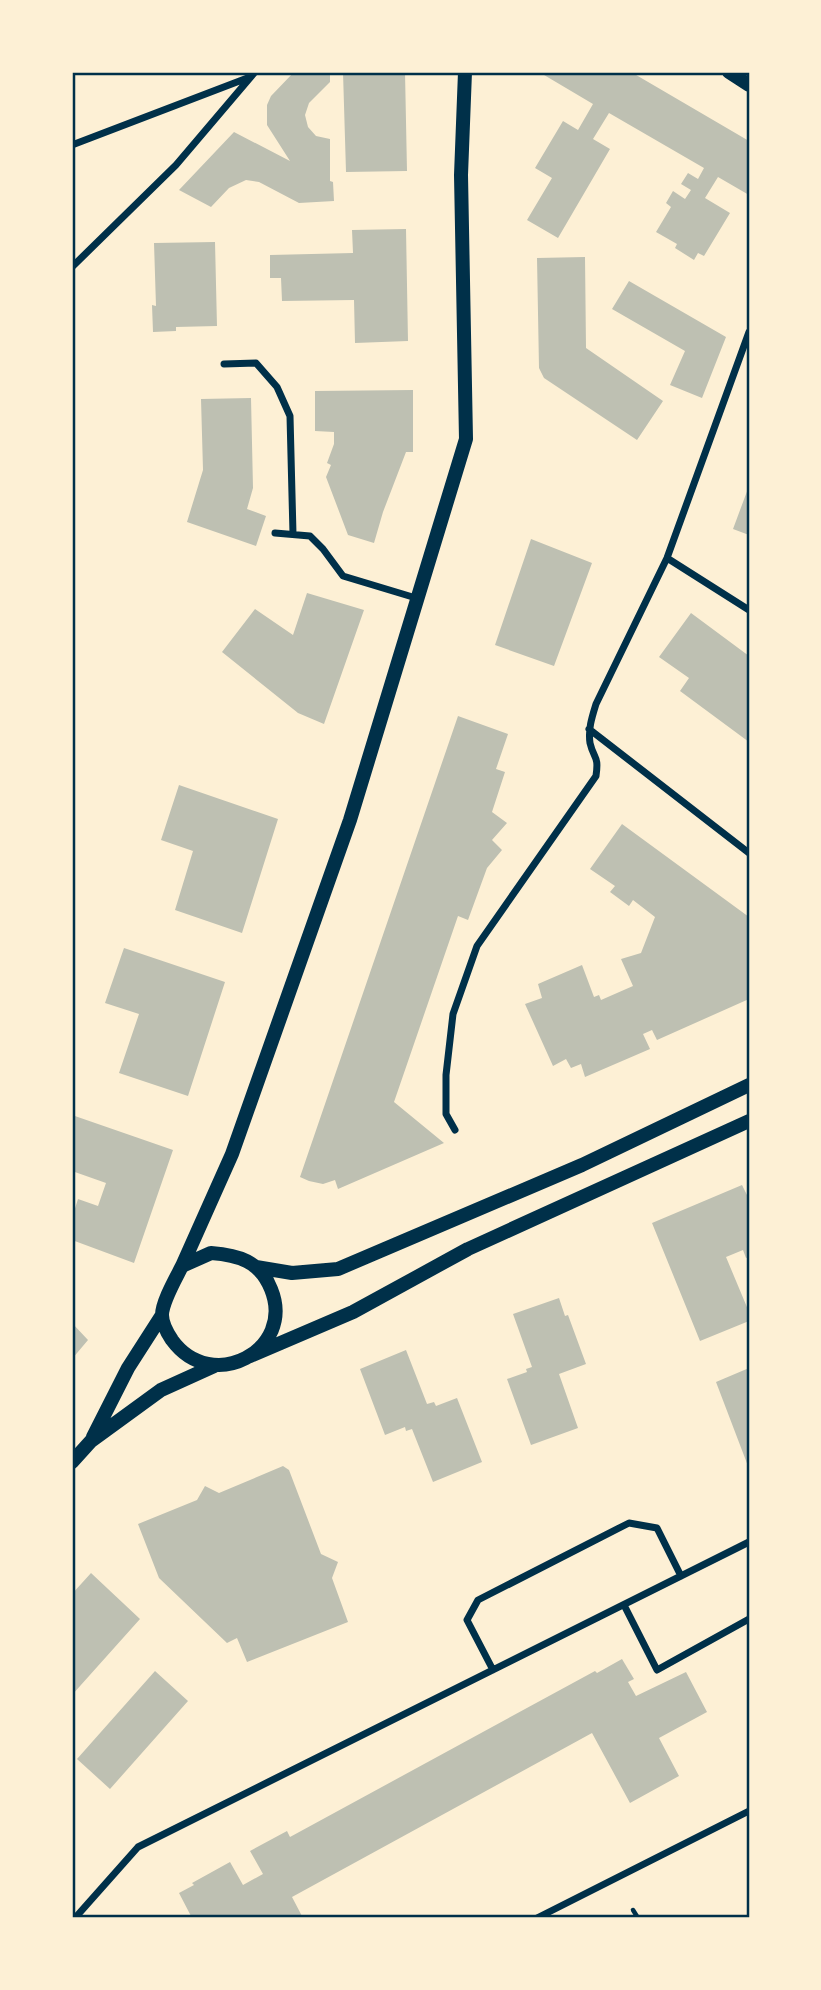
<svg xmlns="http://www.w3.org/2000/svg" width="821" height="1990" font-family="'Noto Sans',sans-serif">
  <rect width="100%" height="100%" fill="#fdf0d5"/>
  <!-- building -->
  <path fill="#bec0b2" d="M294 72H330V82L309 103 305 115 308 127 316 136 330 139V181L333 182 334 201 299 203 259 182 246 180 229 188 211 207 179 190 234 132 290 161 267 125V105L271 96Z
    M343 72H405L407 171 346 172Z
    M539 72H631L749 141V195L718 177 705 198 730 213 704 256 698 253 694 260 675 248 677 244 656 232 671 207 666 203 673 191 685 199 691 190 681 184 688 173 698 179 704 168 609 113 593 139 610 149 558 238 527 220 552 178 535 168 563 121 578 130 593 104Z
    M406 229 408 341 355 343 354 300 282 301 281 278H270V255L353 253 352 230Z
    M215 242 217 326 176 327V331L153 332 152 305 156 306 154 243Z
    M585 257 586 348 663 401 637 440 544 378 539 368 537 258Z
    M629 281 726 337 702 398 670 385 685 351 612 309Z
    M413 390V452H406L383 512 374 543 348 535 326 477 331 465 327 463 334 444V432L315 431V391Z
    M251 398 253 488 247 509 266 516 256 546 187 522 203 470 201 399Z
    M749 486V535L733 529Z
    M531 539 592 563 554 666 495 645Z
    M307 593 364 610 324 724 298 713 222 652 255 609 293 635Z
    M691 613 749 656V742L680 691 689 678 659 657Z
    M458 716 508 734 496 769 505 772 492 812 507 823 492 840 502 850 487 868 468 920 458 916 394 1102 444 1143 338 1189 335 1180 323 1184 309 1181 300 1177Z
    M179 785 278 819 242 933 175 910 193 851 161 840Z
    M622 824 749 917V999L657 1040 652 1030 643 1034 650 1049 585 1077 581 1064 571 1068 566 1059 553 1066 525 1004 542 998 538 984 582 965 594 997 599 995 601 1000 633 986 621 959 641 953 655 917 633 900 629 906 610 892 615 886 590 869Z
    M124 948 225 982 188 1096 119 1073 139 1014 105 1003Z
    M72 1115 173 1150 134 1263 72 1240V1218L78 1199 98 1206 106 1183 72 1171Z
    M742 1185 747 1195 749 1194V1257L746 1258 743 1250 726 1257 749 1312V1321L700 1341 652 1223Z
    M559 1298 565 1316 568 1315 586 1364 559 1374 578 1428 531 1445 507 1379 527 1372 526 1369 532 1367 513 1314Z
    M72 1323 88 1340 72 1359Z
    M406 1350 427 1404 434 1402 436 1406 457 1398 482 1462 433 1482 412 1429 406 1431 405 1427 385 1435 360 1369Z
    M749 1368V1466H748L716 1382Z
    M283 1466 289 1470 321 1554 338 1562 332 1578 348 1622 247 1662 237 1638 227 1643 159 1578 138 1524 197 1500 205 1486 219 1493Z
    M91 1573 140 1619 72 1695V1594Z
    M622 1659 634 1679 628 1682 636 1696 686 1672 707 1712 659 1738 679 1776 630 1803 592 1733 292 1897 303 1918H192L179 1893 194 1885 192 1883 230 1862 243 1885 263 1874 250 1851 287 1831 290 1837 595 1671 597 1673Z
    M155 1671 188 1701 110 1789 77 1759Z"/>
  <g fill="none" stroke-linecap="round" stroke-linejoin="round">
    <!-- path -->
    <path stroke="#003049" stroke-width="4.5" d="M633 1910 638 1918"/>
    <!-- minor -->
    <path stroke="#003049" stroke-width="7" d="M72 145 250 77
      M72 267 176 165 255 72
      M224 364 256 363 277 387 290 416 293 534
      M275 533 310 536 323 549 343 576 416 598
      M667 558 749 610
      M589 729 749 853
      M455 1130 446 1114V1075L453 1014 477 946 596 776C599 755 594 760 590 743 588 729 592 717 596 704L667 558 749 332
      M624 1605 657 1670 749 1619
      M493 1670 467 1620 478 1600 629 1523 657 1528 681 1576
      M75 1918 138 1847 749 1542
      M537 1918 749 1811"/>
    <!-- secondary -->
    <path stroke="#003049" stroke-width="14" d="M729 72 749 85
      M211 1253C238 1255 260 1261 271 1289 296 1350 212 1395 172 1340 168 1334 162 1323 162 1315 162 1302 176 1278 182 1266Z
      M182 1266 232 1154 350 820 466 439 461 175 465 72
      M256 1267 292 1273 338 1269 582 1165 749 1085
      M250 1356 353 1312 468 1249 749 1121
      M93 1437 128 1368 162 1315
      M72 1462 91 1441 161 1390 214 1366"/>
  </g>
  <!-- border -->
  <rect width="821" height="1990" fill="none" stroke="#fdf0d5" stroke-width="147"/>
  <rect x="74" y="74" width="674" height="1842" fill="none" stroke="#003049" stroke-width="2.5"/>
</svg>
